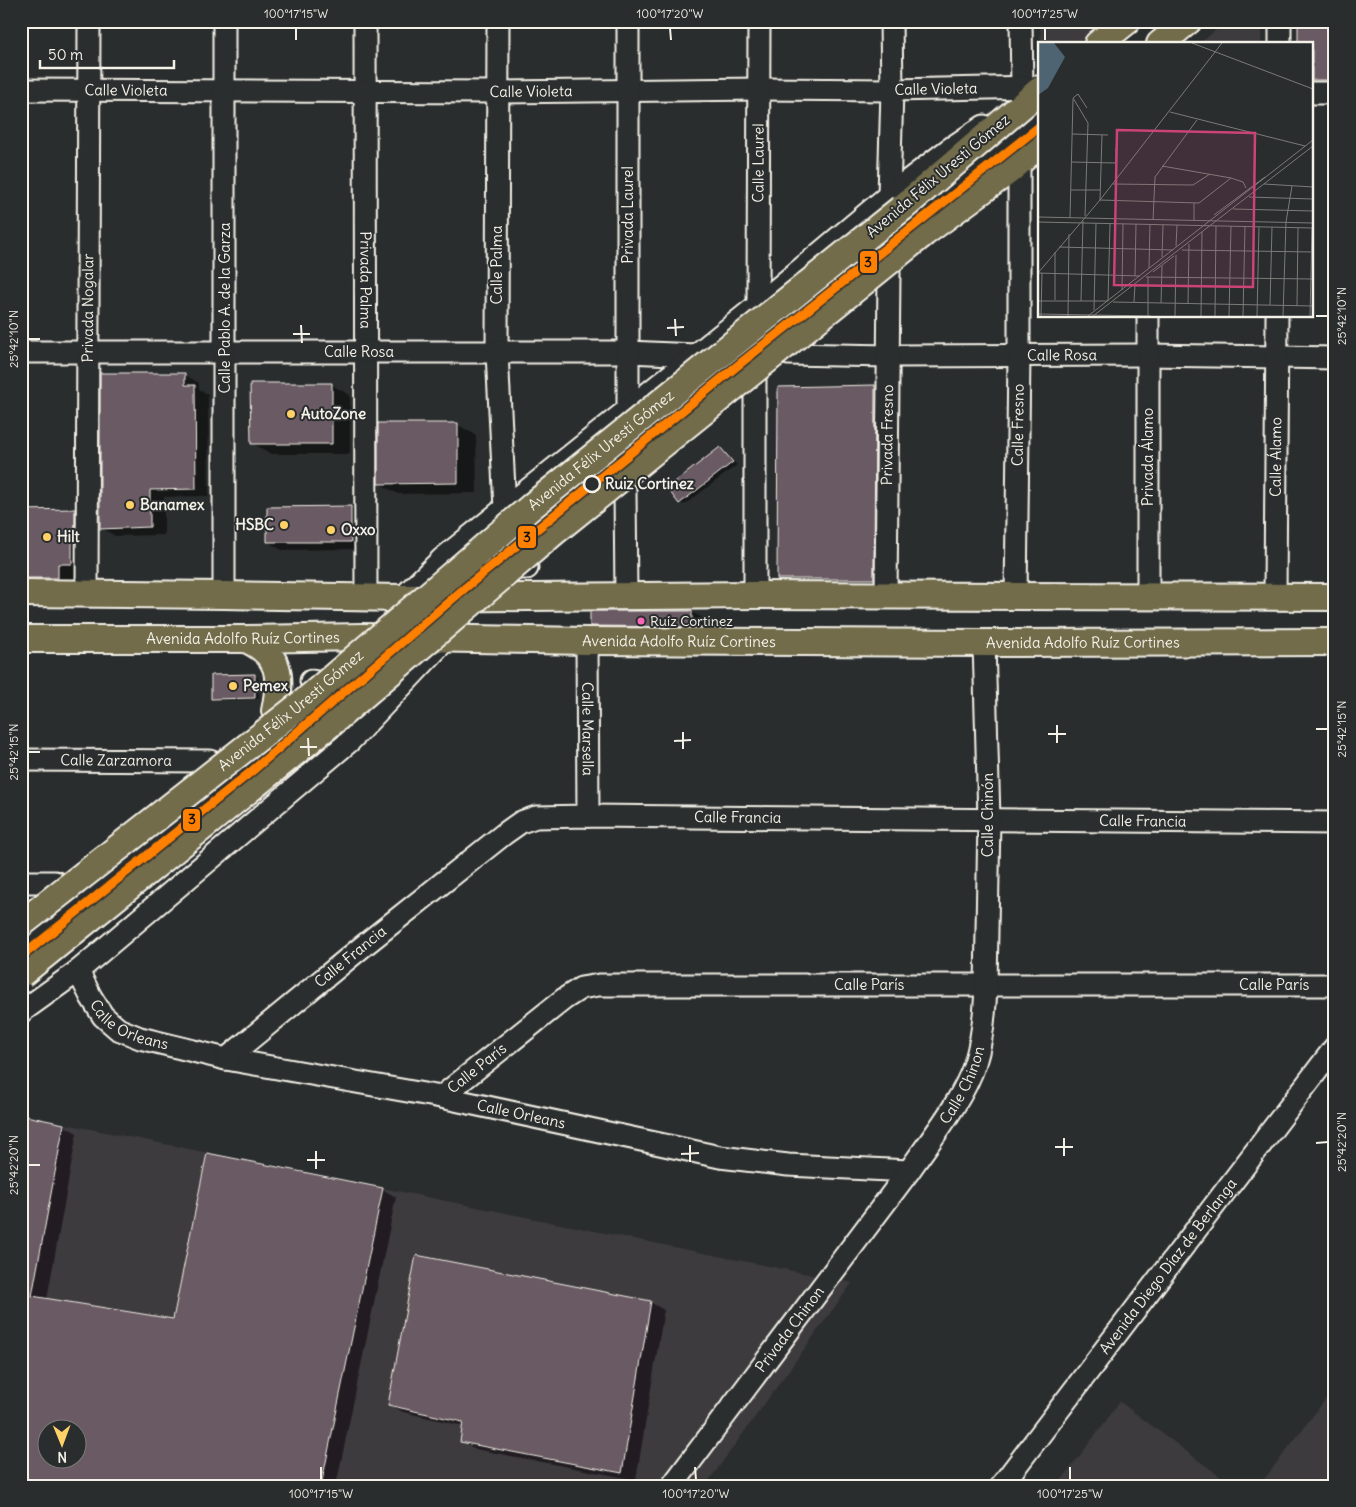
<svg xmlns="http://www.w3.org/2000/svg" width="1356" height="1507" font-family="Delius,sans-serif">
  <rect width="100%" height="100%" fill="#2a2d2e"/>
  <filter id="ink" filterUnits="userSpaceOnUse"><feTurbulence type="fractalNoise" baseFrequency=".02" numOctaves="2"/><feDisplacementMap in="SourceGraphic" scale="10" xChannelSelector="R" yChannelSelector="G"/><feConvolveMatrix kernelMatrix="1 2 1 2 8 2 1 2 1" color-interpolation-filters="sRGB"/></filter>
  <g filter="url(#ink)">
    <!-- built -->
    <path fill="#3d3a3e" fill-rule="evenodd" d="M1040 21H1117L1087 44H1041Z
      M1227 21H1261V44H1199Z
      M21 1115 852 1283 705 1486H21ZM48 1430H78V1460H48Z
      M1335 1387V1486H1259Z
      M1120 1402 1233 1486H1057Z"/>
    <!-- shadow -->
    <path fill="#0007" fill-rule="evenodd" d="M1335 21V91L1312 88V44Z
      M102 374 185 375 199 383V389L208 394 209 496 164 497V535L115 536 101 528Z
      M332 385 350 395V454H271L252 443Z
      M875 386 889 394 887 586H792L778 578Z
      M458 425 476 435 477 493 398 494 380 484Z
      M720 448 737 465 684 505 680 503Z
      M351 508 364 516 365 549 282 550 268 542Z
      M74 510 93 521 90 574H76V588H21V511Z
      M692 612 706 620V634L605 633 592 625V613Z
      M254 675 258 678 259 699 216 700 212 698Z
      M21 1117 63 1125 77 1133 47 1299 174 1320 382 1189 396 1197 336 1486H21ZM48 1430H78V1460H48Z
      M650 1302 664 1310 636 1480 475 1449 462 1441 463 1426 403 1412 389 1404Z"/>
    <!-- building -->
    <path fill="#6a5a64" stroke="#f4f1e8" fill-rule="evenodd" d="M1298 21H1335V80H1312V44H1298Z
      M100 373H185V385H195L196 489 150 490V527L100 529Z
      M250 383H332V444H251Z
      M875 385 874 579H777L778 387Z
      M378 423H458V483L378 484Z
      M720 447 733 462 679 504 667 488Z
      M351 506V542H267V507Z
      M75 509V530H72V564H58V578H21V510Z
      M590 611H692V627L590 626Z
      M255 674V698L211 699V675Z
      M21 1115 64 1124 32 1296 173 1319 207 1153 383 1188 321 1486H21ZM48 1430H78V1460H48Z
      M416 1255 651 1301 622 1473 460 1442 463 1422 388 1405Z"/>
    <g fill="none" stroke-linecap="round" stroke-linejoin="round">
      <defs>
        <g id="minor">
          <path id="s1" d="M365 21 366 597"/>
          <path d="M498 21 497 353 505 508 500 535V551L502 559 508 565 514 568H527"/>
          <path d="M1021 21 1022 87"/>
          <path d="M1280 21V44"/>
          <path id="s2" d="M21 90 499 92 760 89 892 90 1040 87"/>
          <path d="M1312 93H1335"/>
          <path d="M889 195 892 90 891 21"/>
          <path id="s3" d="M758 305 759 21"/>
          <path id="s4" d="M21 352H628L695 355"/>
          <path id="s5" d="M788 354 888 356 1148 355 1335 358"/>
          <path d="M628 410V21"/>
          <path d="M625 490 626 596"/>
          <path id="s6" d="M87 594 89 21"/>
          <path d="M224 595V21"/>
          <path d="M755 595V380"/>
          <path id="s7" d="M886 596 889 273"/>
          <path id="s8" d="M1016 597 1019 355V163"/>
          <path d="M1148 597V316"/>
          <path id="s9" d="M1275 597 1277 316"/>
          <path d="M395 605 442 559 505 508 758 305 889 195 948 150 984 126"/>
          <path id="s10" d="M587 641 588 816"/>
          <path d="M311 681C332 683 353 697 353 721"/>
          <path id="s11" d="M21 760 210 761"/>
          <path d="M21 882H55"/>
          <path id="s12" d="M78 971 91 997 103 1016 118 1029 140 1038 226 1059 441 1097 720 1157 788 1165 909 1171"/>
          <path d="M21 1012 78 971 350 741 450 635"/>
          <path id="s13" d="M226 1059 362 947 504 834 521 822 536 817 588 816 1335 823"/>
          <path id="s14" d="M441 1097 564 999 581 988 599 985H1335"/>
          <path id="s15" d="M672 1486 909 1171C931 1139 963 1100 975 1063 983 1038 985 1011 986 986L989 819 984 643"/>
          <path id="s16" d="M1001 1486 1335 1047"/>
        </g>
        <g id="major">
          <path d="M1098 44 1127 21"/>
          <path d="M1160 44 1188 21"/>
          <path d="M902 208 1040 90"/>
          <path d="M924 233 1010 170 1040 144"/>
          <path d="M21 593 224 595 402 598 755 595 1335 597"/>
          <path id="s17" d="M21 639H246L362 637 587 641 984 643 1335 642"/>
          <path d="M246 639C281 655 282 676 275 711"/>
        </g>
      </defs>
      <!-- minor casing -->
      <use href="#minor" stroke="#f4f1e8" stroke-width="25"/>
      <!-- major casing -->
      <use href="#major" stroke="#f4f1e8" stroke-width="30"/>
      <!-- minor -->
      <use href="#minor" stroke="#2a2d2e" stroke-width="21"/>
      <!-- major -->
      <use href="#major" stroke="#726c4b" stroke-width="26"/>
      <defs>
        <g id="major-bridge">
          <path id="s18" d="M21 924 304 702 532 506 902 208"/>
          <path d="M21 974 330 724 554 532 924 233"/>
        </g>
      </defs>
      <!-- major-bridge casing -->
      <use href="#major-bridge" stroke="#f4f1e8" stroke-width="30" stroke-linecap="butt"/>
      <!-- major-bridge -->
      <use href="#major-bridge" stroke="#726c4b" stroke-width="26"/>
      <defs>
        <path id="metro-1" d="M21 957 252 771 465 588 737 366 1040 126"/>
      </defs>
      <!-- metro-1 casing -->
      <use href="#metro-1" stroke="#2a2d2e" stroke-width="12"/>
      <!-- metro-1 -->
      <use href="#metro-1" stroke="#ff8000" stroke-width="9"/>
    </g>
  </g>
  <!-- ticks -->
  <path fill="none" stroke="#f4f1e8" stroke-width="2" d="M296 28V40M670 28 671 40M1045 28V40M1316 316H1328M675 319 676 336M301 325 302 343M667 328 684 327M293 334H310M28 339H40M1057 725V743M1316 729H1328M683 732V749M1048 734H1066M308 738 309 756M674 741 691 740M300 747H317M28 752H40M1064 1138V1156M1316 1143 1328 1142M690 1145V1162M1055 1147H1073M316 1151V1169M681 1154 699 1153M307 1160H325M28 1165H40M321 1467V1480M695 1467 696 1480M1070 1467V1480"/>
  <!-- markers -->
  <g fill="#ffd166" stroke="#2a2d2e" stroke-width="2">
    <circle cx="291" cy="414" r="5"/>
    <circle cx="130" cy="505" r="5"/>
    <circle cx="284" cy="525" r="5"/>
    <circle cx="331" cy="530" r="5"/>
    <circle cx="47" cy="537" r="5"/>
    <circle cx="233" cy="686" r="5"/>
  </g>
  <circle fill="#2a2d2e" stroke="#f4f1e8" stroke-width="2.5" cx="592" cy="484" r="8"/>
  <circle fill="#fa66b7" stroke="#2a2d2e" stroke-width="2" cx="641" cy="621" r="4.5"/>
  <g text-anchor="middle" stroke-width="4" stroke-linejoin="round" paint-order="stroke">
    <!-- bus labels -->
    <g font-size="14" fill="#f4f1e8" stroke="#2a2d2e" text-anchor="start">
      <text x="650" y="626">Ruíz Cortinez</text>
    </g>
    <!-- street labels -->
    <g font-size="15" fill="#f4f1e8" stroke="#2a2d2e">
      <text dy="5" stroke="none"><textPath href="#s2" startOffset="915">Calle Violeta</textPath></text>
      <text dy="5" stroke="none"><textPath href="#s2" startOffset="105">Calle Violeta</textPath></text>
      <text dy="5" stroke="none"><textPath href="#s2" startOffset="510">Calle Violeta</textPath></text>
      <text dy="5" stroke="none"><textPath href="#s3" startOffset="142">Calle Laurel</textPath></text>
      <text transform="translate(938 176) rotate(-40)" y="5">Avenida Félix Uresti Gómez</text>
      <text transform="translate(628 215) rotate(-90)" y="5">Privada Laurel</text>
      <text transform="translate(497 265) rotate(-90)" y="5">Calle Palma</text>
      <text dy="5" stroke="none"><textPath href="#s1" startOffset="259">Privada Palma</textPath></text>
      <text dy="5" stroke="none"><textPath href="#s6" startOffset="286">Privada Nogalar</textPath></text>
      <text transform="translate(225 308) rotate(-90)" y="5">Calle Pablo A. de la Garza</text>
      <text dy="5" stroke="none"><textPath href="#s4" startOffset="338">Calle Rosa</textPath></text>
      <text dy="5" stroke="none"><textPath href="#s5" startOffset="274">Calle Rosa</textPath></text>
      <text dy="5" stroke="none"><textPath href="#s8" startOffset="172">Calle Fresno</textPath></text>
      <text dy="5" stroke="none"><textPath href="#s7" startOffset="161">Privada Fresno</textPath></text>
      <text dy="5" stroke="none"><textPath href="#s18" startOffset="749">Avenida Félix Uresti Gómez</textPath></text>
      <text transform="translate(1148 457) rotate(-90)" y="5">Privada Álamo</text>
      <text dy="5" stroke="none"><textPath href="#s9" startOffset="140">Calle Álamo</textPath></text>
      <text dy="5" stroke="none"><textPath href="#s17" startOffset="222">Avenida Adolfo Ruíz Cortines</textPath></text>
      <text dy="5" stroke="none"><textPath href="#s17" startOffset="658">Avenida Adolfo Ruíz Cortines</textPath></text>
      <text dy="5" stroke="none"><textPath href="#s17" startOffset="1062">Avenida Adolfo Ruíz Cortines</textPath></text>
      <text dy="5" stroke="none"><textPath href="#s18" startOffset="344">Avenida Félix Uresti Gómez</textPath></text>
      <text dy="5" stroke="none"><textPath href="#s10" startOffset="88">Calle Marsella</textPath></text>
      <text dy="5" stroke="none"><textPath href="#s11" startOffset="95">Calle Zarzamora</textPath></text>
      <text transform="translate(988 815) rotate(-90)" y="5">Calle Chinón</text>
      <text dy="5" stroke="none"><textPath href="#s13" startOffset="596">Calle Francia</textPath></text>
      <text dy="5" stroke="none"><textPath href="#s13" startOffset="1001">Calle Francia</textPath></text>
      <text dy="5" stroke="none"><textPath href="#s13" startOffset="161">Calle Francia</textPath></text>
      <text dy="5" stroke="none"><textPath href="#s14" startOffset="871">Calle París</textPath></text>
      <text dy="5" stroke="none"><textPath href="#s14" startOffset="466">Calle París</textPath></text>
      <text dy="5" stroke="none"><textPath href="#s12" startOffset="79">Calle Orleans</textPath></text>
      <text dy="5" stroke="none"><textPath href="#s14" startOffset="46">Calle París</textPath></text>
      <text dy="5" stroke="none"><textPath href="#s15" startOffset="496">Calle Chinon</textPath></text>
      <text dy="5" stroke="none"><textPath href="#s12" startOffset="484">Calle Orleans</textPath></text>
      <text dy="5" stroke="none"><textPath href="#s16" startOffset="276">Avenida Diego Díaz de Berlanga</textPath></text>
      <text dy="5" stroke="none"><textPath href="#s15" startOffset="196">Privada Chinon</textPath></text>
    </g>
    <!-- poi labels -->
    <g font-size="15" font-weight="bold" fill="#f4f1e8" stroke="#2a2d2e" text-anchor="start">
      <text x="301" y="419">AutoZone</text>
      <text x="140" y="510">Banamex</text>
      <text x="274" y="530" text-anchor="end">HSBC</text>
      <text x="341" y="535">Oxxo</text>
      <text x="57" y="542">Hilt</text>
      <text x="243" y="691">Pemex</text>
    </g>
    <!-- stop labels -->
    <g font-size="15" font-weight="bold" fill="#f4f1e8" stroke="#2a2d2e" text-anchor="start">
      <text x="605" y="489">Ruiz Cortinez</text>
    </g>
  </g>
  <!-- overview -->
  <g transform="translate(1038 42)">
    <rect width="275" height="275" fill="#2a2d2e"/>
    <path d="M0 1H16L27 15 10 46 0 53Z" fill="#4e6472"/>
    <path fill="none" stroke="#7b7b78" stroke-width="1" d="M154 1 275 47M35 56 50 81 47 174M35 56 40 52 49 66M132 70 267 104M34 92 70 93M64 93 62 158 161 161 193 136M34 120 78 121M124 124 193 136 205 140 208 146M78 138V106M75 142 155 143 172 132M226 142 275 145M33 148H62M211 155 275 157M195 167 275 169M176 173 227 135M0 175 275 181M32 176 35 57M115 178 117 135 159 78M156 179V161M0 180 275 186M138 204 139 183M21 205 135 208M144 208 275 210M124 215 125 183M111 226 112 182M115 230 136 214M0 231 62 158 184 1M0 231 102 234M97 234 98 182M108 235 275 237M84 248 85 182M17 258V210M0 259H70L72 182M43 259 45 179M75 260 275 264M96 260 97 243M123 261 124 224M150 261 151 202M232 263 234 185M259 264 260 186M56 268 58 181M0 272 113 274M3 274 4 231M30 274 31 192M50 274 275 98M55 274 275 104M110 274V235M137 274 138 213M163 274 164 190M177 274 178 184M191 274 193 184M205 274 207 184M219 274 221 185M245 274 248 180 254 144M272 274 274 186"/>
    <path fill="#cc4377" fill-opacity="0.15" stroke="#cc4377" stroke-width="2.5" d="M79 88 217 91 215 245 76 243Z"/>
    <rect width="275" height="275" fill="none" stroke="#f4f1e8" stroke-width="2.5"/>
  </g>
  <g stroke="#2a2d2e" stroke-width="2">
    <rect x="859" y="250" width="19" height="24" rx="5" fill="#ff8000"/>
    <rect x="517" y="525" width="20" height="24" rx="5" fill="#ff8000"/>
    <rect x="182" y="808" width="19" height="24" rx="5" fill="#ff8000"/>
  </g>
  <g font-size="14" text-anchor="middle" font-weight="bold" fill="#111">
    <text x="868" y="267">3</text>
    <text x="527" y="542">3</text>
    <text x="192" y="824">3</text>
  </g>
  <!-- margin -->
  <rect width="1356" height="1507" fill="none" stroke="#2a2d2e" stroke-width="55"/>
  <!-- north arrow -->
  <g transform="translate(62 1444) rotate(179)"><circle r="24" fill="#2a2d2e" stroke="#7b7b78"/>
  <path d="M0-4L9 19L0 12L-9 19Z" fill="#ffd166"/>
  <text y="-8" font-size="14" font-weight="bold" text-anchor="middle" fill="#f4f1e8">N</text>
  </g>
  <!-- scale -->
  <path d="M40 60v8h134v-8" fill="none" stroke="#f4f1e8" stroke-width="2.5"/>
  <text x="48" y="60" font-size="15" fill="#f4f1e8" stroke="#2a2d2e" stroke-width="4" paint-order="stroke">50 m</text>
  <rect x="28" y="28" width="1300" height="1452" fill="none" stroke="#f4f1e8" stroke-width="2"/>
  <g font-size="12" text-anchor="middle" fill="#f4f1e8">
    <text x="296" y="18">100°17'15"W</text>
    <text x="670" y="18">100°17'20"W</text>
    <text x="1045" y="18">100°17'25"W</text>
    <text transform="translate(1342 316) rotate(-90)" y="4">25°42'10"N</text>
    <text transform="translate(14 339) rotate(-90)" y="4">25°42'10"N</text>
    <text transform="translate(1342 729) rotate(-90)" y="4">25°42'15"N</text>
    <text transform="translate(14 752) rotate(-90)" y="4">25°42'15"N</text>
    <text transform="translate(1342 1142) rotate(-90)" y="4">25°42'20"N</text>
    <text transform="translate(14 1165) rotate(-90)" y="4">25°42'20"N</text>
    <text x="321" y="1498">100°17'15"W</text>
    <text x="696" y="1498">100°17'20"W</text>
    <text x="1070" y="1498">100°17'25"W</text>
  </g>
</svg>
